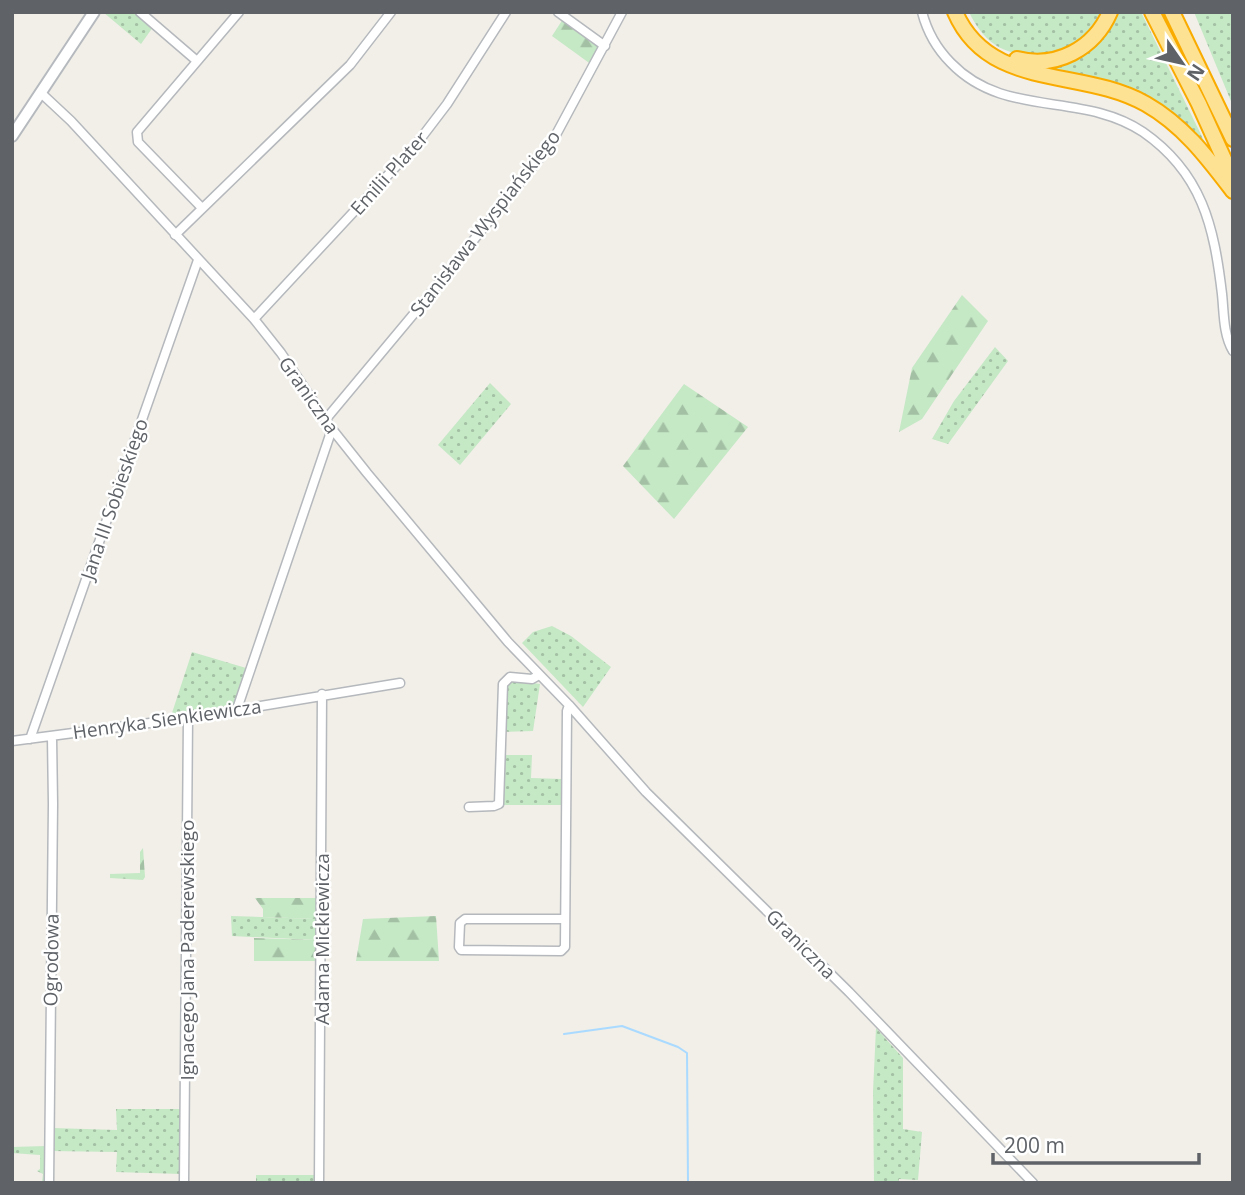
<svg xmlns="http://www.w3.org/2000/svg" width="1245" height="1195" font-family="'Open Sans',sans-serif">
  <defs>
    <pattern id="grass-dots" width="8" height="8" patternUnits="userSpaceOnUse" patternTransform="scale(1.75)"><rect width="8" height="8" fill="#c5e8c5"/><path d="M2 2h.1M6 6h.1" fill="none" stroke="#a3c0a4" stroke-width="1.8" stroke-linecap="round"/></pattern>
    <pattern id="forest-firs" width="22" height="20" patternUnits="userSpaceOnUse" patternTransform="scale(1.75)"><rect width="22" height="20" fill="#c5e8c5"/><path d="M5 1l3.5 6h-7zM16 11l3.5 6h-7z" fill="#a3c0a4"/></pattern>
  </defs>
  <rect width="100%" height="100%" fill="#f1efe8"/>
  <!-- grass -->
  <path fill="url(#grass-dots)" d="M103 12H134L153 27 141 44Z
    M959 12H961C991 82 1085 84 1114 12H1141L1212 157C1188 128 1159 103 1123 89 1062 65 990 82 959 12Z
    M969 12H1104C1097 26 1077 48 1061 54 1057 55 1050 54 1045 55 1008 57 986 47 969 12Z
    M1194 12H1233V106Z
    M995 347 1008 361 948 444 932 439 954 401Z
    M490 383 511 404 460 465 438 445Z
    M552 626 571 636 611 667 583 707 522 643 533 632Z
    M192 652 246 668 233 707 171 716Z
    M510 680 540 684 533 731 503 732 507 685Z
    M503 755H532L531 778 561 779V805H502Z
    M231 916 317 919V940L232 936Z
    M876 1028 903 1058V1129L922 1132 918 1180 899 1179 898 1183H874L873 1092Z
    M116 1109H182L181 1174 116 1172 117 1152 51 1151 53 1128 117 1130Z
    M46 1146V1183H42L43 1174 37 1171 40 1169V1155L12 1153V1147Z
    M256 1175H317V1183H256Z"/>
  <!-- forest -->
  <path fill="url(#forest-firs)" d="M563 19 603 47 592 65 552 36Z
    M962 295 988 321 922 419 899 432 912 368Z
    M684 384 748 427 674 519 623 466Z
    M143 848 145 877 143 880 110 878V874L140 873V852Z
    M255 898H317V919L263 917V909Z
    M436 916 439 961H356L363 919Z
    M254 938 317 940V961H254Z"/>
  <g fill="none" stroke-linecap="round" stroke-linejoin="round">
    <!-- stream -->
    <path stroke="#aadaff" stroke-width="2" d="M564 1034 622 1026 678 1047 687 1053 688 1183"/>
    <defs>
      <path id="minor" d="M140 12 197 61
        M558 12 605 46
        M922 12C927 31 937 49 951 63 1005 119 1082 91 1143 132 1202 173 1214 226 1222 294 1224 312 1223 334 1233 351
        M41 93 71 121 254 319 281 353 332 429 367 473 508 642 569 705 646 792 849 992 1033 1183
        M202 208 138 142 137 132 239 12
        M175 235 350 65 391 12
        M254 319 415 146 447 104 506 12
        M326 419 422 304 551 144 622 12
        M237 709 332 429
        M30 739 198 260
        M12 741 188 718 400 683
        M469 807 494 806 499 804 503 684 510 677 532 679 539 675
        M565 919H465L460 923 459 947 461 950 561 951 565 947 567 711 569 705
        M49 1183 53 804 52 737
        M184 1183 188 718
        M319 1183 322 694"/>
      <path id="secondary" d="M12 136 94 12"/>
      <path id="motorway" d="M955 12C989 91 1081 67 1146 104 1183 125 1207 157 1233 191
        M1152 12 1199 104 1233 179
        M1172 12 1233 139
        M1017 59C1056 69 1094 49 1110 12"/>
    </defs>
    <!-- minor casing -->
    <use href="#minor" stroke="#b5b8bc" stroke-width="11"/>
    <!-- secondary casing -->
    <use href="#secondary" stroke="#b6babf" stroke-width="14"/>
    <!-- motorway casing -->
    <use href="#motorway" stroke="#f9ab00" stroke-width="18"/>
    <!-- minor -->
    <use href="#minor" stroke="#fff" stroke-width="8"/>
    <!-- secondary -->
    <use href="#secondary" stroke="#fff" stroke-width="10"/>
    <!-- motorway -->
    <use href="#motorway" stroke="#fde293" stroke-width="14"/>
  </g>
  <g text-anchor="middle" stroke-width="5" stroke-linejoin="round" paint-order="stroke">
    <!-- street labels -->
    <g font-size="19" fill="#5f6368" stroke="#fff">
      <text transform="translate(389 173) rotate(-48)" y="7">Emilii Plater</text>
      <text transform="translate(485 223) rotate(-52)" y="7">Stanisława Wyspiańskiego</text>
      <text transform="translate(309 395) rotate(55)" y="7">Graniczna</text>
      <text transform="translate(114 499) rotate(-71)" y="7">Jana III Sobieskiego</text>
      <text transform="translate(167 719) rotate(-8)" y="7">Henryka Sienkiewicza</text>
      <text transform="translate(322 939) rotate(-90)" y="7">Adama Mickiewicza</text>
      <text transform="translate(801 944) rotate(45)" y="7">Graniczna</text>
      <text transform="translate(187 950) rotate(-90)" y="7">Ignacego Jana Paderewskiego</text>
      <text transform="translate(51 960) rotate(-89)" y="7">Ogrodowa</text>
    </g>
  </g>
  <!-- border -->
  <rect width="1245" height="1195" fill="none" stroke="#5f6368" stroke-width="28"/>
  <!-- north arrow -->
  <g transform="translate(1182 63) rotate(124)" stroke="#ffffff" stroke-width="5" paint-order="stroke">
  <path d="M0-5L12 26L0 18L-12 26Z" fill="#5f6368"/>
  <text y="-10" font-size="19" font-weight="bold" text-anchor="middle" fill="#5f6368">N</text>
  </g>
  <!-- scale -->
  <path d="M993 1153v10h206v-10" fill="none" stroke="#5f6368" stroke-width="3.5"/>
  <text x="1004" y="1153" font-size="21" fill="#5f6368" stroke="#ffffff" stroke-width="5" paint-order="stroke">200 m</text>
</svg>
